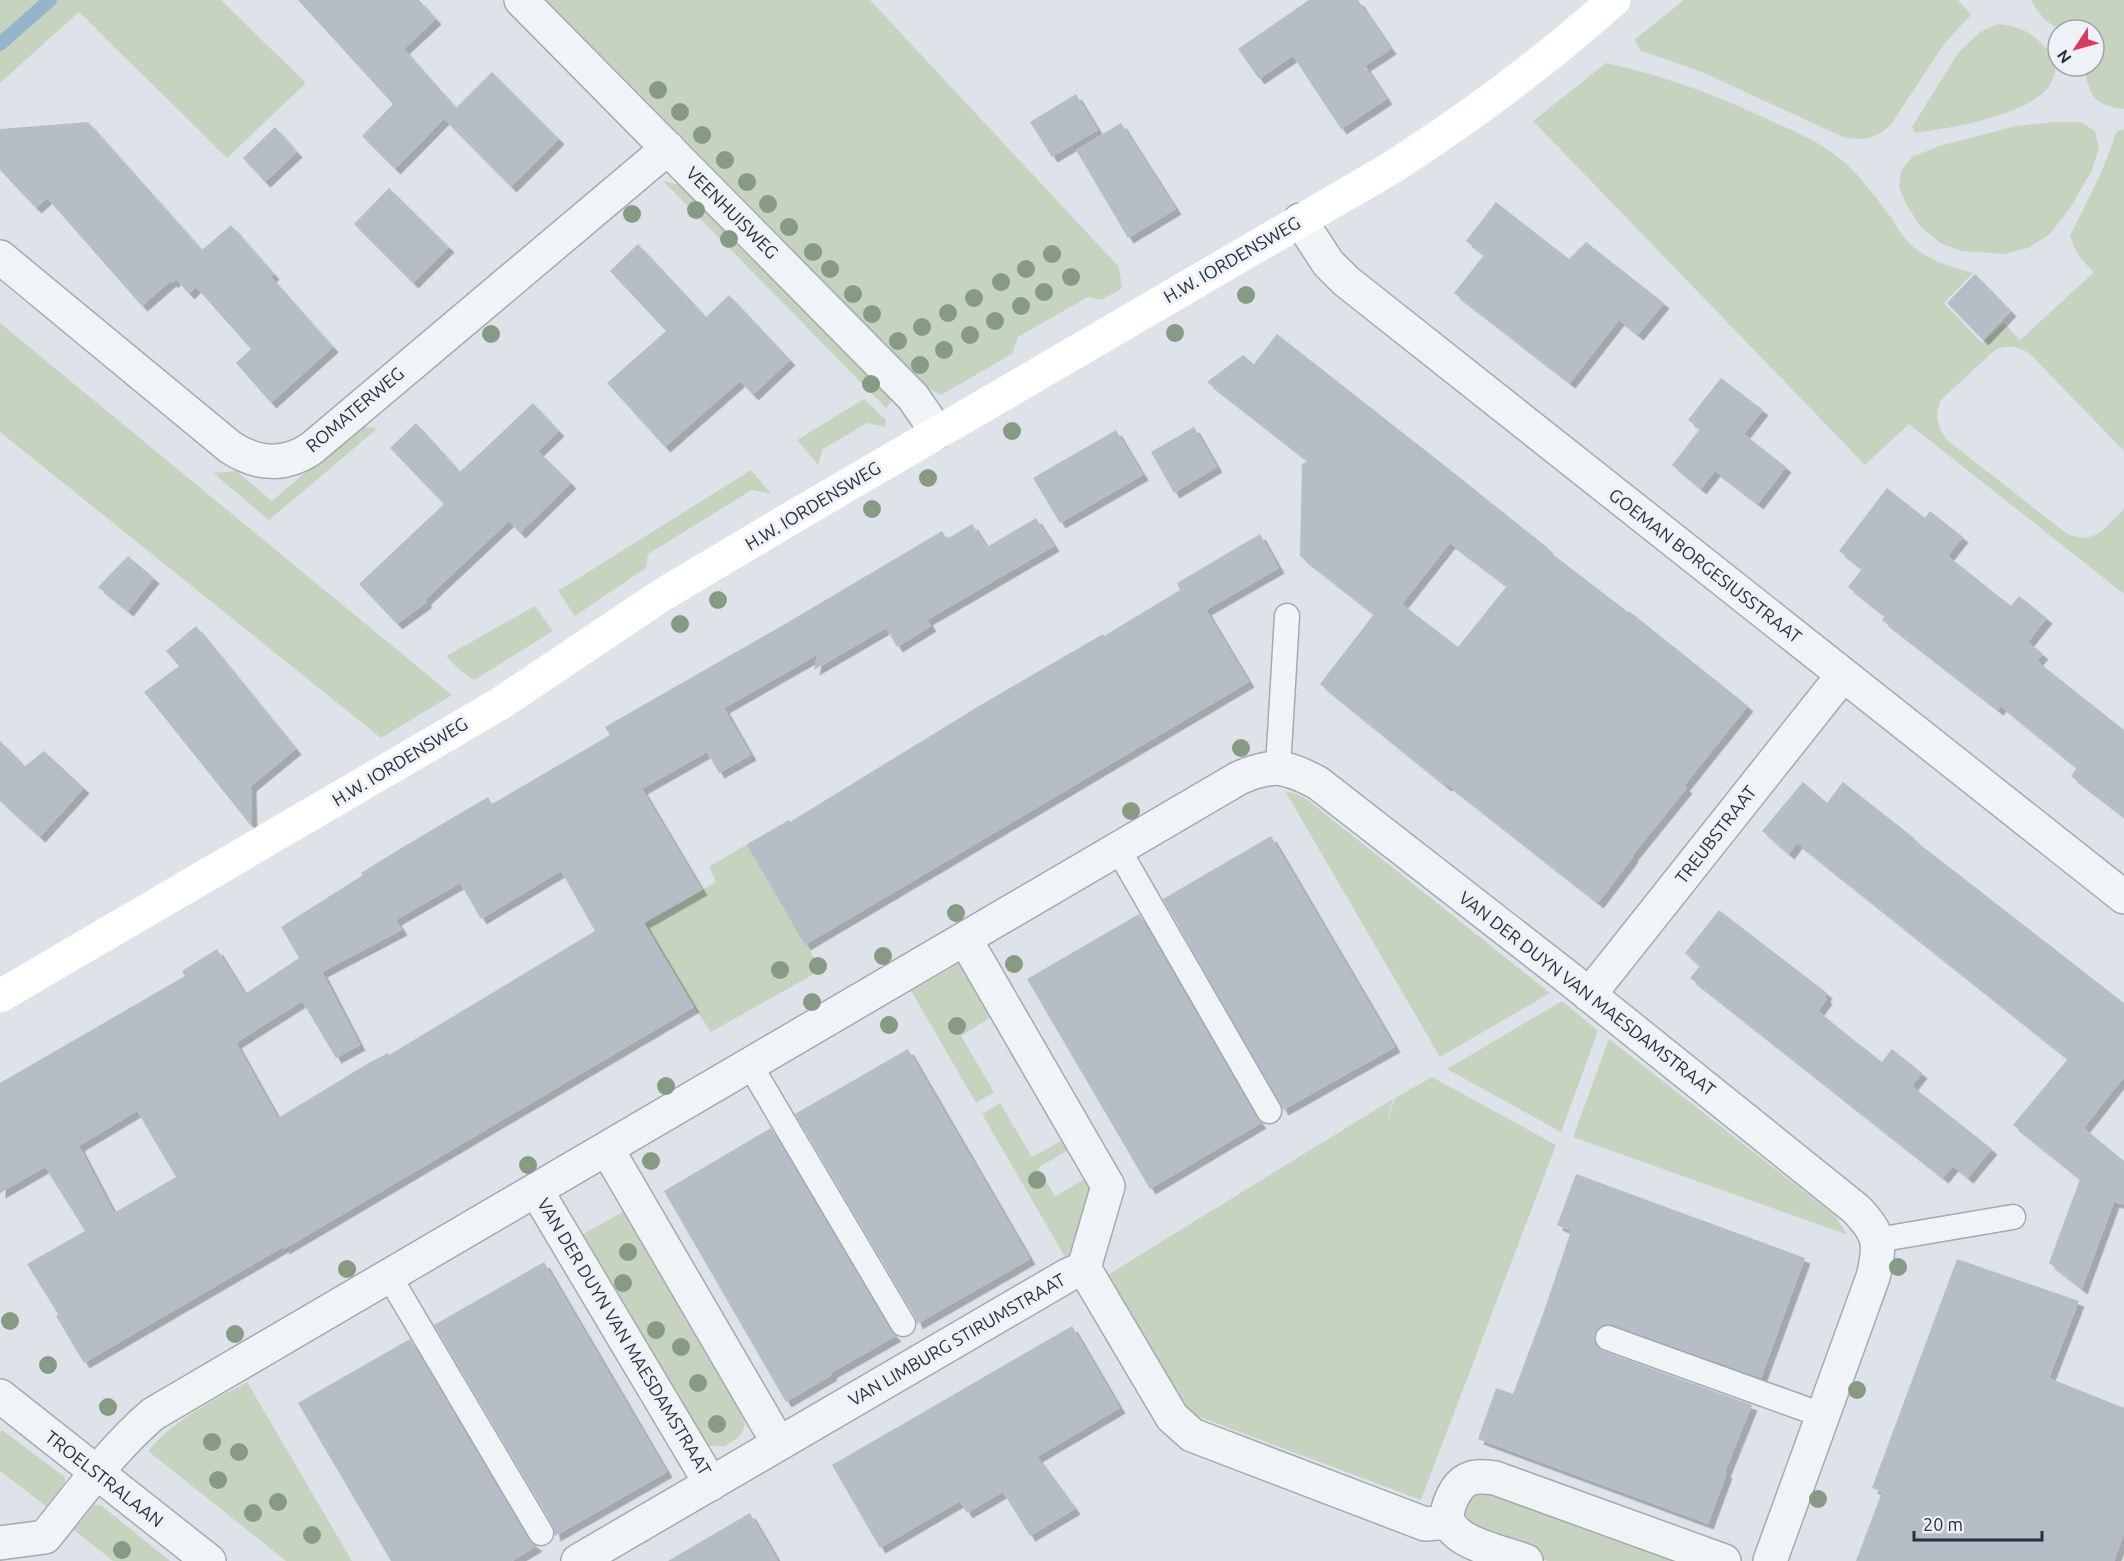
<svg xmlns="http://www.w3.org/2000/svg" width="2124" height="1561" font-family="Ubuntu,sans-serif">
  <defs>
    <filter id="shadow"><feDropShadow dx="5.5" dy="5.5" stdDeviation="0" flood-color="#0004"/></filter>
  </defs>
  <rect width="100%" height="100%" fill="#dee3e9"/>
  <!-- green -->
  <path fill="#c6d4bf" d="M0 0H221L306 83 227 158 79 12 0 83Z
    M540 0H870L1119 267 1122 288 1102 300 1088 297 1018 337 1012 354 941 395 920 384Z
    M1684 0H1958L1971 15 1944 44 1890 126C1873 140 1864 141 1843 137L1702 72 1641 51 1634 40Z
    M2031 0H2124V109C2091 105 2091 95 2083 66H2094V30C2061 30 2049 32 2031 0Z
    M1998 24C2023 27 2031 32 2049 51 2055 57 2057 68 2054 76 2052 80 2051 85 2048 88 2023 117 1951 128 1915 133L1912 127 1958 53 1980 32Z
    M1606 63C1666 76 1722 97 1778 124 1798 133 1821 143 1838 157 1860 174 1876 198 1892 219 1897 227 1902 235 1908 242 1925 259 1950 267 1973 273L1944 303 1982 343 2004 323 2020 340 2094 272C2082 261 2075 252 2070 236L2102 171 2117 131 2124 129V451L2029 353C2017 346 2008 344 1995 350L1941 400C1934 415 1937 426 1947 440L2066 533C2093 547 2106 527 2124 509V594L1909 424 1865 465 1533 121Z
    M2054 122H2080L2095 131 2099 148 2092 170 2072 205 2050 234 2028 248 2004 254 1961 251 1940 243 1920 226 1906 204 1899 188 1901 171 1912 157 1939 146 2016 126Z
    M663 181 677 184 688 190 888 394 891 402 886 408Z
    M0 323 452 695 381 738 0 432Z
    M864 399 886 420V427L867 423 823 449 818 465 797 440Z
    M359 426 378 428 269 520 213 473 236 471 272 501Z
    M751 470 771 494 752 490 648 554 646 568 575 616 558 591Z
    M535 606 553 631 474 680 460 670 446 656Z
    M1285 791 1297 794 1309 801 1550 993 1440 1057Z
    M749 843 821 970 711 1032 694 1007 635 909 684 900 716 882 709 867Z
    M959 963 991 1017 961 1036 994 1092 976 1103 906 982 920 986Z
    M1562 1001 1598 1031 1561 1132 1447 1069Z
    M1609 1039 1834 1215 1848 1235 1573 1137Z
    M1432 1077 1556 1145 1421 1500 1189 1413 1106 1276 1393 1099 1386 1125 1395 1098Z
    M1000 1103 1032 1157 1063 1140 1068 1150 1038 1168 1055 1196 1085 1179 1091 1189 1074 1252 1065 1257 982 1114Z
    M626 1210 743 1410 745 1425 739 1437 725 1446H708L695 1438 578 1237Z
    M247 1382 352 1561H286L148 1451C175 1419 211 1402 247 1382Z
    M2 1430 65 1477V1486L47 1507 0 1471V1432Z
    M1486 1490 1692 1561H1548L1482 1537 1466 1522 1464 1513 1469 1502 1476 1494Z
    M94 1505H101L170 1561H113L74 1530Z"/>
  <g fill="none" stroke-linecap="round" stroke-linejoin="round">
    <!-- stream -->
    <path stroke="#96b4cc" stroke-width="14" d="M0 44 50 0"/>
  </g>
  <!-- building -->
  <path fill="#b5bdc6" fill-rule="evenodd" filter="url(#shadow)" d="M298 0H419L436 19 404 49 456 108 492 72 559 139 511 187 444 119 395 169 362 136 393 104Z
    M1309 0H1358L1391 49 1365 66 1387 99 1341 129 1293 56 1259 79 1238 49Z
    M1076 94 1098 130 1052 157 1030 122Z
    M88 122 202 250 231 225 274 274 271 277 333 347 271 403 236 363 251 349 196 287 189 294 176 279 173 283 171 281 142 306 47 198 36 208 0 170V129Z
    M1121 123 1176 209 1128 238 1076 150Z
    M275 127 297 152 265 182 243 158Z
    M389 188 449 247 413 283 354 224Z
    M1496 202 1569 259 1586 242 1664 303 1638 335 1619 320 1570 383 1454 293 1484 255 1466 241Z
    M638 244 706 317 729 295 790 360 753 395 740 381 665 447 607 383 666 331 610 271Z
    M1975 274 2011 311 1983 340 1947 303Z
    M1277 334 1449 469 1548 548 1547 550 1628 612 1629 611 1748 706 1684 786 1687 788 1632 856 1633 857 1598 903 1448 785 1446 786 1320 684 1374 614 1300 556 1302 464 1308 461 1207 382 1243 355 1254 364ZM1450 543 1507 586 1458 647 1402 604Z
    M1721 378 1763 410 1744 434 1786 467 1758 504 1715 471 1701 489 1672 465 1700 429 1688 420Z
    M533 403 559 431 538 451 571 483 520 533 509 521 425 600 427 602 397 624 359 584 444 504 390 448 416 423 460 472Z
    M1194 427 1217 467 1174 493 1151 452Z
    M1116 430 1143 475 1060 523 1033 478Z
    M1887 488 1925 518 1930 511 1963 537 1948 556 2011 606 2019 596 2047 618 2028 642 2043 654 2037 661 2124 730V817L2071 776 2077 768 2001 706 1998 710 1882 620 1885 616 1848 587 1862 569 1839 551Z
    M1036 518 1054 546 927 620 931 626 897 647 886 628 814 670 817 655 724 708 751 755 719 773 707 752 642 789 702 890 644 923 694 1007 284 1249 283 1247 84 1363 56 1316 58 1314 27 1264 85 1231 45 1167 0 1193V1083L185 976 182 971 217 949 245 994 299 958 281 927 363 875 361 873 403 847 488 797 492 804 610 735 605 727 785 624 942 531 947 539 972 524 987 547ZM561 871 595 931 389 1055 388 1053 367 1064 278 1118 236 1043 302 1001 336 1058 360 1045 322 972 402 930 396 920 460 883 481 919ZM137 1111 176 1177 114 1213 79 1146Z
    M1260 534 1279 568 1206 610 1249 682 805 945 747 845 749 843 789 820 790 822 979 706 1103 634 1104 636 1180 590 1177 583Z
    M128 556 154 578 128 611 98 587Z
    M196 626 296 749 251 786 252 827 144 692 179 666 166 651Z
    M0 741 25 766 44 751 84 788 40 837 0 801Z
    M1803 782 1827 803 1843 782 1914 838 1913 839 2124 1003V1077L2084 1128 2124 1161V1205L2114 1202 2082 1289 2049 1263 2080 1179 2013 1125 2068 1059 1797 843 1789 854 1762 831Z
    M1271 836 1395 1047 1283 1110 1163 899Z
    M1719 910 1827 993 1825 997 1827 999 1818 1011 1850 1037 1882 1062 1892 1049 1922 1073 1912 1086 1992 1149 1968 1178 1953 1166 1943 1178 1690 978 1700 966 1685 953Z
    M1139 914 1257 1118 1261 1123 1150 1189 1027 979Z
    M908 1049 1030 1259 917 1324 915 1317 795 1114Z
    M771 1128 891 1331 896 1336 831 1373 832 1375 786 1402 664 1191Z
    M1576 1174 1805 1258 1761 1378 1613 1325 1605 1324 1598 1328 1595 1333 1594 1341 1598 1348 1603 1351 1752 1405 1725 1472 1727 1473 1708 1524 1478 1439 1496 1388 1513 1394 1543 1314 1571 1231 1557 1225Z
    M1957 1259 2079 1301 2049 1378 2124 1408V1534L2114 1561H1856L1882 1492 1872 1488Z
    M544 1262 667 1472 555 1536 553 1526 434 1325Z
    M1072 1326 1120 1408 1037 1457 1075 1509 1030 1536 1003 1492 967 1513 960 1501 880 1548 832 1465Z
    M410 1339 529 1540 537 1546 512 1561H391L298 1403Z
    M750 1513 778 1561H668Z"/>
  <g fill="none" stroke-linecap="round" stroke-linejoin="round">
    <defs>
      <path id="lane" d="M1278 768 1287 616
        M1118 849 1269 1111
        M750 1065 903 1324
        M1877 1240 2013 1217
        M389 1276 541 1533
        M1608 1338 1822 1415"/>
      <path id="street" d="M521 0 913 397 937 432
        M1300 220 1328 263 1346 281 2124 897
        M0 257 230 447C257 465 285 467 312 448L668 148
        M965 939 1108 1186 1084 1268
        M1589 995 1843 675
        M607 1149 779 1444
        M536 1190 711 1484
        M0 1396 209 1561
        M0 1543 45 1537C78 1496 113 1448 153 1414L1239 778C1273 763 1286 766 1318 783L1571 980 1856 1209C1880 1234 1881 1244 1873 1277L1770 1561
        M578 1561 1068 1275 1084 1268 1172 1417 1192 1435 1425 1524 1448 1522
        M1526 1561C1507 1554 1470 1546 1456 1532 1453 1529 1449 1524 1448 1521 1445 1508 1456 1485 1467 1480 1476 1475 1486 1477 1495 1478L1724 1561"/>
    </defs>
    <!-- lane casing -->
    <use href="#lane" stroke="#a3aab3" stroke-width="27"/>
    <!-- street casing -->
    <use href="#street" stroke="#a3aab3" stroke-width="36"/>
    <!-- lane -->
    <use href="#lane" stroke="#f1f4f7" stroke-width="24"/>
    <!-- street -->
    <use href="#street" stroke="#f1f4f7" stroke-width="33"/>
    <!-- secondary -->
    <path stroke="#fff" stroke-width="33" d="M0 996 501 703 662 595 798 514 1391 168C1471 117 1543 63 1614 0"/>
  </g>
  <!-- trees -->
  <g fill="#869a84">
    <circle cx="658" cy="90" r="9"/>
    <circle cx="680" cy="112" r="9"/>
    <circle cx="702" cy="135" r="9"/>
    <circle cx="725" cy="160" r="9"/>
    <circle cx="747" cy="182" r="9"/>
    <circle cx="768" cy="204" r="9"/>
    <circle cx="696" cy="210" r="9"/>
    <circle cx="632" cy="214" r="9"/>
    <circle cx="789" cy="227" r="9"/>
    <circle cx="729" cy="239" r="9"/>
    <circle cx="813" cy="252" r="9"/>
    <circle cx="1052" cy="254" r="9"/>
    <circle cx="830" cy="269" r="9"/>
    <circle cx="1026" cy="269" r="9"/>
    <circle cx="1071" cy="277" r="9"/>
    <circle cx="1001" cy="282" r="9"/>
    <circle cx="1044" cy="292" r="9"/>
    <circle cx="853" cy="294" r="9"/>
    <circle cx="1246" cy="295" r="9"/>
    <circle cx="974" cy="298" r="9"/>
    <circle cx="1021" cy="306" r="9"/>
    <circle cx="948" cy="313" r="9"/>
    <circle cx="872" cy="314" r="9"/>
    <circle cx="995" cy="321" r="9"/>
    <circle cx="922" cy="327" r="9"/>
    <circle cx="1175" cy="333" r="9"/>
    <circle cx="491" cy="334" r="9"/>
    <circle cx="970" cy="335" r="9"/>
    <circle cx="898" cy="341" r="9"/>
    <circle cx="944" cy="350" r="9"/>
    <circle cx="920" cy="365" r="9"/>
    <circle cx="871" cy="384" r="9"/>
    <circle cx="1012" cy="431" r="9"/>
    <circle cx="928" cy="478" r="9"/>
    <circle cx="872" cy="509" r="9"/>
    <circle cx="718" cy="600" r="9"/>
    <circle cx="680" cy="624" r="9"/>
    <circle cx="1241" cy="748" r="9"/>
    <circle cx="1131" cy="811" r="9"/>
    <circle cx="956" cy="913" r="9"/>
    <circle cx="883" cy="956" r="9"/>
    <circle cx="1014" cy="964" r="9"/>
    <circle cx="818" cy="966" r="9"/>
    <circle cx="780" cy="970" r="9"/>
    <circle cx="812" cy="1002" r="9"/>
    <circle cx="889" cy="1025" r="9"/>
    <circle cx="957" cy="1026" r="9"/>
    <circle cx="666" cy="1086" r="9"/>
    <circle cx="651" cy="1161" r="9"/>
    <circle cx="528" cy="1165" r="9"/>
    <circle cx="1037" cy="1180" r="9"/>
    <circle cx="628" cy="1252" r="9"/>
    <circle cx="1898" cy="1267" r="9"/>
    <circle cx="347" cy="1269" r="9"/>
    <circle cx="623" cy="1283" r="9"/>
    <circle cx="10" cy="1321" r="9"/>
    <circle cx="656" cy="1330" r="9"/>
    <circle cx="235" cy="1334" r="9"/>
    <circle cx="681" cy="1347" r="9"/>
    <circle cx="48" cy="1365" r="9"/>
    <circle cx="698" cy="1383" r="9"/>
    <circle cx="1857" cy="1390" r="9"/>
    <circle cx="108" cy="1407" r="9"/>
    <circle cx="717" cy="1424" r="9"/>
    <circle cx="212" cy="1442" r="9"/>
    <circle cx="239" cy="1452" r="9"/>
    <circle cx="218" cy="1480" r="9"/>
    <circle cx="1818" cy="1499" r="9"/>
    <circle cx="278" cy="1502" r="9"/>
    <circle cx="253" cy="1513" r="9"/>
    <circle cx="312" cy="1535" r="9"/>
    <circle cx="122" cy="1550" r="9"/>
  </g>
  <g text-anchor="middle" stroke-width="6" stroke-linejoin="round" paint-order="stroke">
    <!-- street labels -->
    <g font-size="18" fill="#263241" stroke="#eef2f6">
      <text transform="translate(732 213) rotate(45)" y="6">VEENHUISWEG</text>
      <text transform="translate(1232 260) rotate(-30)" y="6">H.W. IORDENSWEG</text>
      <text transform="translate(355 410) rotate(-40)" y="6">ROMATERWEG</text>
      <text transform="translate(813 506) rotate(-31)" y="6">H.W. IORDENSWEG</text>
      <text transform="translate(1705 566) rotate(38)" y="6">GOEMAN BORGESIUSSTRAAT</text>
      <text transform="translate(400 762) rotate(-31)" y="6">H.W. IORDENSWEG</text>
      <text transform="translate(1716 835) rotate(-52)" y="6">TREUBSTRAAT</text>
      <text transform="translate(1587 994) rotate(38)" y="6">VAN DER DUYN VAN MAESDAMSTRAAT</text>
      <text transform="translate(624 1337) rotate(59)" y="6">VAN DER DUYN VAN MAESDAMSTRAAT</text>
      <text transform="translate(957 1340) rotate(-30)" y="6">VAN LIMBURG STIRUMSTRAAT</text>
      <text transform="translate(104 1479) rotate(38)" y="6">TROELSTRALAAN</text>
    </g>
  </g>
  <!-- north arrow -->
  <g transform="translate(2076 48) rotate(234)"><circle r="28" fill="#eef2f6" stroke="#9ea5ae" stroke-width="1.5"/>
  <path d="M0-4.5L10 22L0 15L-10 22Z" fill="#d9395c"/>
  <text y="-9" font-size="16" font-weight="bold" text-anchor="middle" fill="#263241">N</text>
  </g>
  <!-- scale -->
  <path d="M1914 1531v9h128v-9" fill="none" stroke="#263241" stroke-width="3"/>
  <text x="1923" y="1531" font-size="18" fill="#263241" stroke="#eef2f6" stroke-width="4.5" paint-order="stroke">20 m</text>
</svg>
